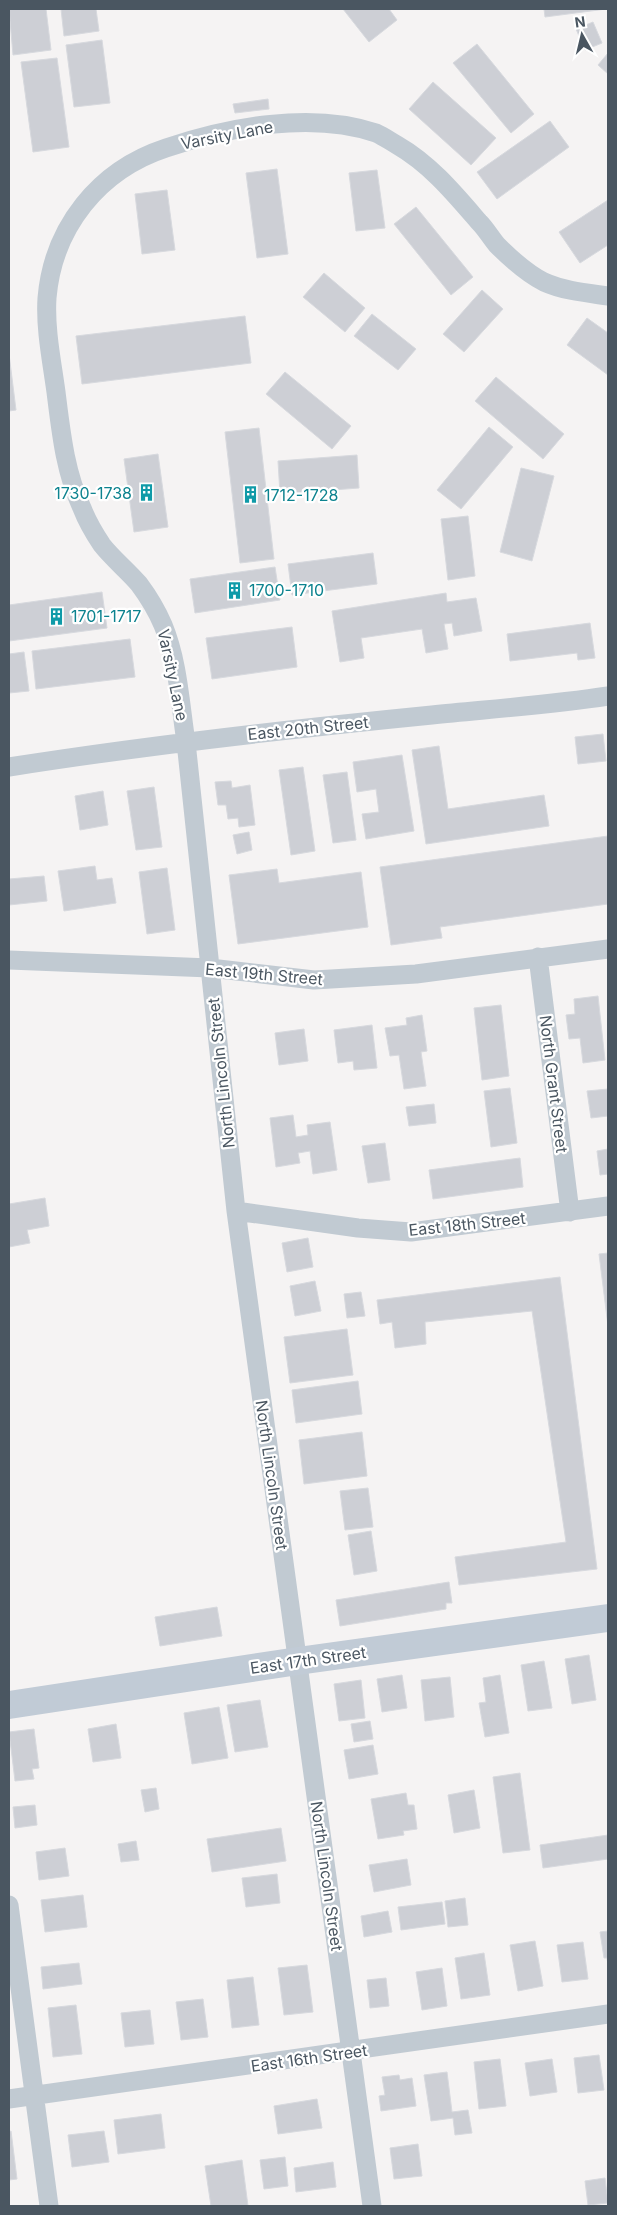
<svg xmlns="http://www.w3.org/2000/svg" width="617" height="2215" font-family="Inter,sans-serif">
  <rect width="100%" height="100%" fill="#f5f3f3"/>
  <!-- building -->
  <path fill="#cdcfd5" stroke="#d7d9de" d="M9 9H46L51 50 13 55Z
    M61 9H96L99 31 64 36Z
    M343 9H389L397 20 369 42Z
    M544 9H606L545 17Z
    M593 22 602 43 585 50 576 29Z
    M102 40 110 103 74 107 66 45Z
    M477 44 534 114 511 133 453 63Z
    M608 53V74L598 65Z
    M57 58 69 147 33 152 21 62Z
    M433 82 496 138 471 165 409 109Z
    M268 99 269 109 235 113 233 104Z
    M550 121 569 147 497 199 477 172Z
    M277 169 288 254 257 258 246 173Z
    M377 170 385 228 356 231 349 173Z
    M167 190 175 250 142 254 135 194Z
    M608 200V245L580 263 559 232Z
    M416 207 473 277 451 295 394 224Z
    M324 273 365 308 345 332 303 297Z
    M482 290 503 309 464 352 443 334Z
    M372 314 416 349 398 370 354 336Z
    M245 316 251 363 82 384 76 336Z
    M587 318 608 333V375L567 345Z
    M9 354 16 410 9 411Z
    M285 372 351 426 332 449 266 394Z
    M496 377 564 434 543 459 475 401Z
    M489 427 513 447 461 509 437 490Z
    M259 428 274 559 240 563 225 432Z
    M158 454 168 527 134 532 124 459Z
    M357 455 359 488 280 494 278 461Z
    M521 468 554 476 532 561 500 552Z
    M468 516 475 576 448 580 441 519Z
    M373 553 377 584 292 595 288 564Z
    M275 567 280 600 195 613 190 579Z
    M102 592 107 628 9 641V605Z
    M446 593 447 602 476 598 482 631 454 636 452 623 444 624 448 649 426 653 422 629 361 638 364 658 340 662 332 611Z
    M590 623 595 658 578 660 577 653 510 661 507 634Z
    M292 627 297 667 212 679 206 638Z
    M130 639 135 677 36 689 32 651Z
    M24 652 29 691 9 693V654Z
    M603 734 606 761 578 764 575 737Z
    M439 746 448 809 544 795 549 826 426 844 412 750Z
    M402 755 414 831 366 839 362 814 379 812 376 789 357 792 353 762Z
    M303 767 315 851 291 855 279 770Z
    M347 772 356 840 333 843 323 775Z
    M231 781 232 788 250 785 255 825 239 827 238 818 228 819 226 805H218L215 782Z
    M154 787 162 847 136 850 127 791Z
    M103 791 108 825 80 830 75 796Z
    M249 832 252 850 237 854 233 835Z
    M608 836V904L440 927 442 938 391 945 380 867Z
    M95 866 97 880 112 878 116 903 64 911 58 871Z
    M167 868 175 930 147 934 139 872Z
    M277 869 279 883 361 872 368 927 238 944 229 875Z
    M44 876 47 901 9 905V879Z
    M598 996 605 1060 583 1063 580 1038 569 1039 566 1015 575 1014 574 999Z
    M501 1005 509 1076 482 1080 474 1008Z
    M422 1015 427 1051 421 1052 426 1086 404 1089 399 1055 390 1056 385 1028 407 1025 406 1018Z
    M372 1025 377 1068 354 1070 353 1061 338 1063 334 1030Z
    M304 1029 308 1061 279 1065 275 1033Z
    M510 1088 517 1143 491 1147 484 1091Z
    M608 1089V1116L591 1118 587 1091Z
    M434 1104 436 1123 409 1126 406 1107Z
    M293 1115 296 1137 308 1135 307 1125 330 1122 337 1170 313 1174 310 1151 298 1153 300 1163 276 1167 270 1118Z
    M385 1143 390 1180 368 1183 362 1146Z
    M608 1149V1174L600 1175 597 1151Z
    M520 1158 523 1187 433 1199 429 1170Z
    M45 1198 49 1226 27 1230 30 1243 9 1247V1204Z
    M308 1238 313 1267 287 1272 282 1243Z
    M608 1253V1326L599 1254Z
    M560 1277 597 1569 459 1585 455 1557 566 1542 532 1311 425 1322 426 1344 395 1348 392 1322 380 1324 377 1300Z
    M315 1281 321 1311 295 1316 290 1286Z
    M361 1292 365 1316 347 1318 344 1294Z
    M347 1329 353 1375 290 1383 284 1337Z
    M358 1381 362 1414 296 1423 292 1390Z
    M362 1432 367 1476 304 1484 299 1440Z
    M368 1488 373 1527 345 1530 340 1491Z
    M371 1531 377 1571 354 1575 348 1535Z
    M449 1582 452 1603H446V1609L340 1626 336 1600Z
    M217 1607 222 1636 160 1646 155 1617Z
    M589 1655 596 1700 572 1704 565 1659Z
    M544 1661 552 1708 528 1711 521 1665Z
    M402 1675 407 1708 382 1712 377 1679Z
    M500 1675 509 1733 485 1737 479 1703 486 1702 483 1678Z
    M450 1677 454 1717 425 1721 421 1680Z
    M361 1680 365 1718 339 1721 334 1684Z
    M260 1700 268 1747 235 1752 227 1705Z
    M219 1707 228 1758 192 1764 184 1713Z
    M370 1721 373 1739 354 1742 351 1724Z
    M116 1724 121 1758 93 1762 88 1729Z
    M34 1729 39 1768 32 1769 34 1779 15 1781 9 1732Z
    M373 1745 378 1774 349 1779 344 1750Z
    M520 1773 530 1850 503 1853 493 1777Z
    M156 1788 159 1809 145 1812 141 1790Z
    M474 1790 480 1828 454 1833 448 1795Z
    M406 1793 408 1805H414L417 1829 403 1831 404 1835 378 1839 371 1799Z
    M35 1805 37 1825 15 1828 13 1807Z
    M281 1828 286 1861 212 1872 207 1839Z
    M608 1835V1859L543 1868 540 1845Z
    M136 1841 139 1860 121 1862 118 1844Z
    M65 1848 69 1876 39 1880 36 1852Z
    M407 1859 411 1885 374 1892 369 1865Z
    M277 1874 280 1903 246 1907 242 1878Z
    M83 1895 87 1927 45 1932 41 1900Z
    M465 1898 468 1925 448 1927 445 1901Z
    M442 1902 445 1924 401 1930 398 1907Z
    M388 1911 392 1932 364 1937 361 1916Z
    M608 1931V1965L607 1958H604L600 1932Z
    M535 1941 543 1986 518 1991 510 1945Z
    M583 1942 588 1979 562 1982 557 1945Z
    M484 1953 490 1995 461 1999 455 1958Z
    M79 1963 82 1984 43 1989 41 1967Z
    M307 1965 313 2012 284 2015 278 1968Z
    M442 1968 447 2006 422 2010 416 1972Z
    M253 1977 259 2025 232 2028 227 1980Z
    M386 1978 389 2006 370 2008 367 1980Z
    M203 1999 208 2037 181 2040 176 2002Z
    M76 2005 82 2054 53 2057 48 2008Z
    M150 2010 154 2044 125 2047 121 2013Z
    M599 2055 604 2090 578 2093 574 2058Z
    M500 2059 506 2106 479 2109 474 2062Z
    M552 2059 557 2092 530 2096 525 2063Z
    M447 2072 452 2112 468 2110 472 2133 455 2135 453 2118 431 2121 424 2075Z
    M399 2075 400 2080 412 2078 416 2106 381 2111 379 2096 385 2095 382 2077Z
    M317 2099 322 2128 278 2134 274 2106Z
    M161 2114 165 2148 118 2154 114 2120Z
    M11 2131 17 2179 9 2180V2132Z
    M104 2131 109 2162 72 2167 68 2135Z
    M418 2144 422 2176 394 2179 390 2148Z
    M285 2157 288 2186 264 2189 260 2160Z
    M242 2160 248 2206H211L205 2166Z
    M333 2162 336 2187 296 2192 294 2168Z
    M605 2178 608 2203 588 2205 585 2181Z"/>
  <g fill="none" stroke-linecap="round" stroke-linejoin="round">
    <!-- minor -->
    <path stroke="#c1cad2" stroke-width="19" d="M9 767C149 745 290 729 432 715 491 709 549 705 608 696
      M538 957 570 1212
      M9 960 210 968 314 980 416 974 608 949
      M236 1211 358 1228 411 1232 608 1206
      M9 1905 49 2206
      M9 2099 608 2014
      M372 2206 236 1211 186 742C180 703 178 661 163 625 157 611 148 596 139 584 127 570 113 559 102 545 94 533 87 521 82 508 65 472 61 432 56 392 52 362 45 329 47 298 53 227 99 170 166 148 228 127 312 111 376 133 383 136 390 141 397 145 430 164 454 193 479 222 486 229 491 238 497 245 510 258 528 274 544 282 564 291 587 293 608 296"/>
    <!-- secondary -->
    <path stroke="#c1cbd6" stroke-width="28" d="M9 1705 298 1661 608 1618"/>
  </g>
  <!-- icons -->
  <defs>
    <symbol id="building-bare" viewBox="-9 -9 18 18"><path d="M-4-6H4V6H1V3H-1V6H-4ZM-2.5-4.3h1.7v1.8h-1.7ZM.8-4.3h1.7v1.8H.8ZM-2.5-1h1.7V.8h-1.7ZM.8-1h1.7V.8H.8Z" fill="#0f9aa8" stroke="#fff" stroke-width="2.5" paint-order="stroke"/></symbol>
  </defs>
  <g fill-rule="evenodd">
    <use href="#building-bare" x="134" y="480" width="25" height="25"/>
    <use href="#building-bare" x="238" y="482" width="25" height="25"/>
    <use href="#building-bare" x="222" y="578" width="25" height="25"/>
    <use href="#building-bare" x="44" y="604" width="25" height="25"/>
  </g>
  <g text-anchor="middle" stroke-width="4.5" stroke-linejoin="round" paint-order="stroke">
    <!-- street labels -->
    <g font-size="16" fill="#4a5661" stroke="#fff">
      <text transform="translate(227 135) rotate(-11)" y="6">Varsity Lane</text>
      <text transform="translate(173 675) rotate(78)" y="6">Varsity Lane</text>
      <text transform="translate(308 728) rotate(-6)" y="6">East 20th Street</text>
      <text transform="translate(264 974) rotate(5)" y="6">East 19th Street</text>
      <text transform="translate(221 1073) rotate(-96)" y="6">North Lincoln Street</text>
      <text transform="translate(554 1084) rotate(83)" y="6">North Grant Street</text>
      <text transform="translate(467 1224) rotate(-6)" y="6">East 18th Street</text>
      <text transform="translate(272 1475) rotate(82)" y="6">North Lincoln Street</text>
      <text transform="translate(308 1660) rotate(-8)" y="6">East 17th Street</text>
      <text transform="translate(327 1876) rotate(82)" y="6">North Lincoln Street</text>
      <text transform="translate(309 2058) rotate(-8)" y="6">East 16th Street</text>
    </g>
    <!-- culture labels -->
    <g font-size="16" fill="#0d838f" stroke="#fff" text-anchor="start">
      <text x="132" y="499" text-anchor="end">1730-1738</text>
      <text x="264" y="501">1712-1728</text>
      <text x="249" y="596">1700-1710</text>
      <text x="71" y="622">1701-1717</text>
    </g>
  </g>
  <!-- border -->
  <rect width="617" height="2215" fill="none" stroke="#4a5661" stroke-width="20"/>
  <!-- north arrow -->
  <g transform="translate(582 35) rotate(352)" stroke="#ffffff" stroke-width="4" paint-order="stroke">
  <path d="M0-4L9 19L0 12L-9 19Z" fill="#4a5661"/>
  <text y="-8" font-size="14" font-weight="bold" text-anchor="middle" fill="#4a5661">N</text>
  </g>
</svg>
